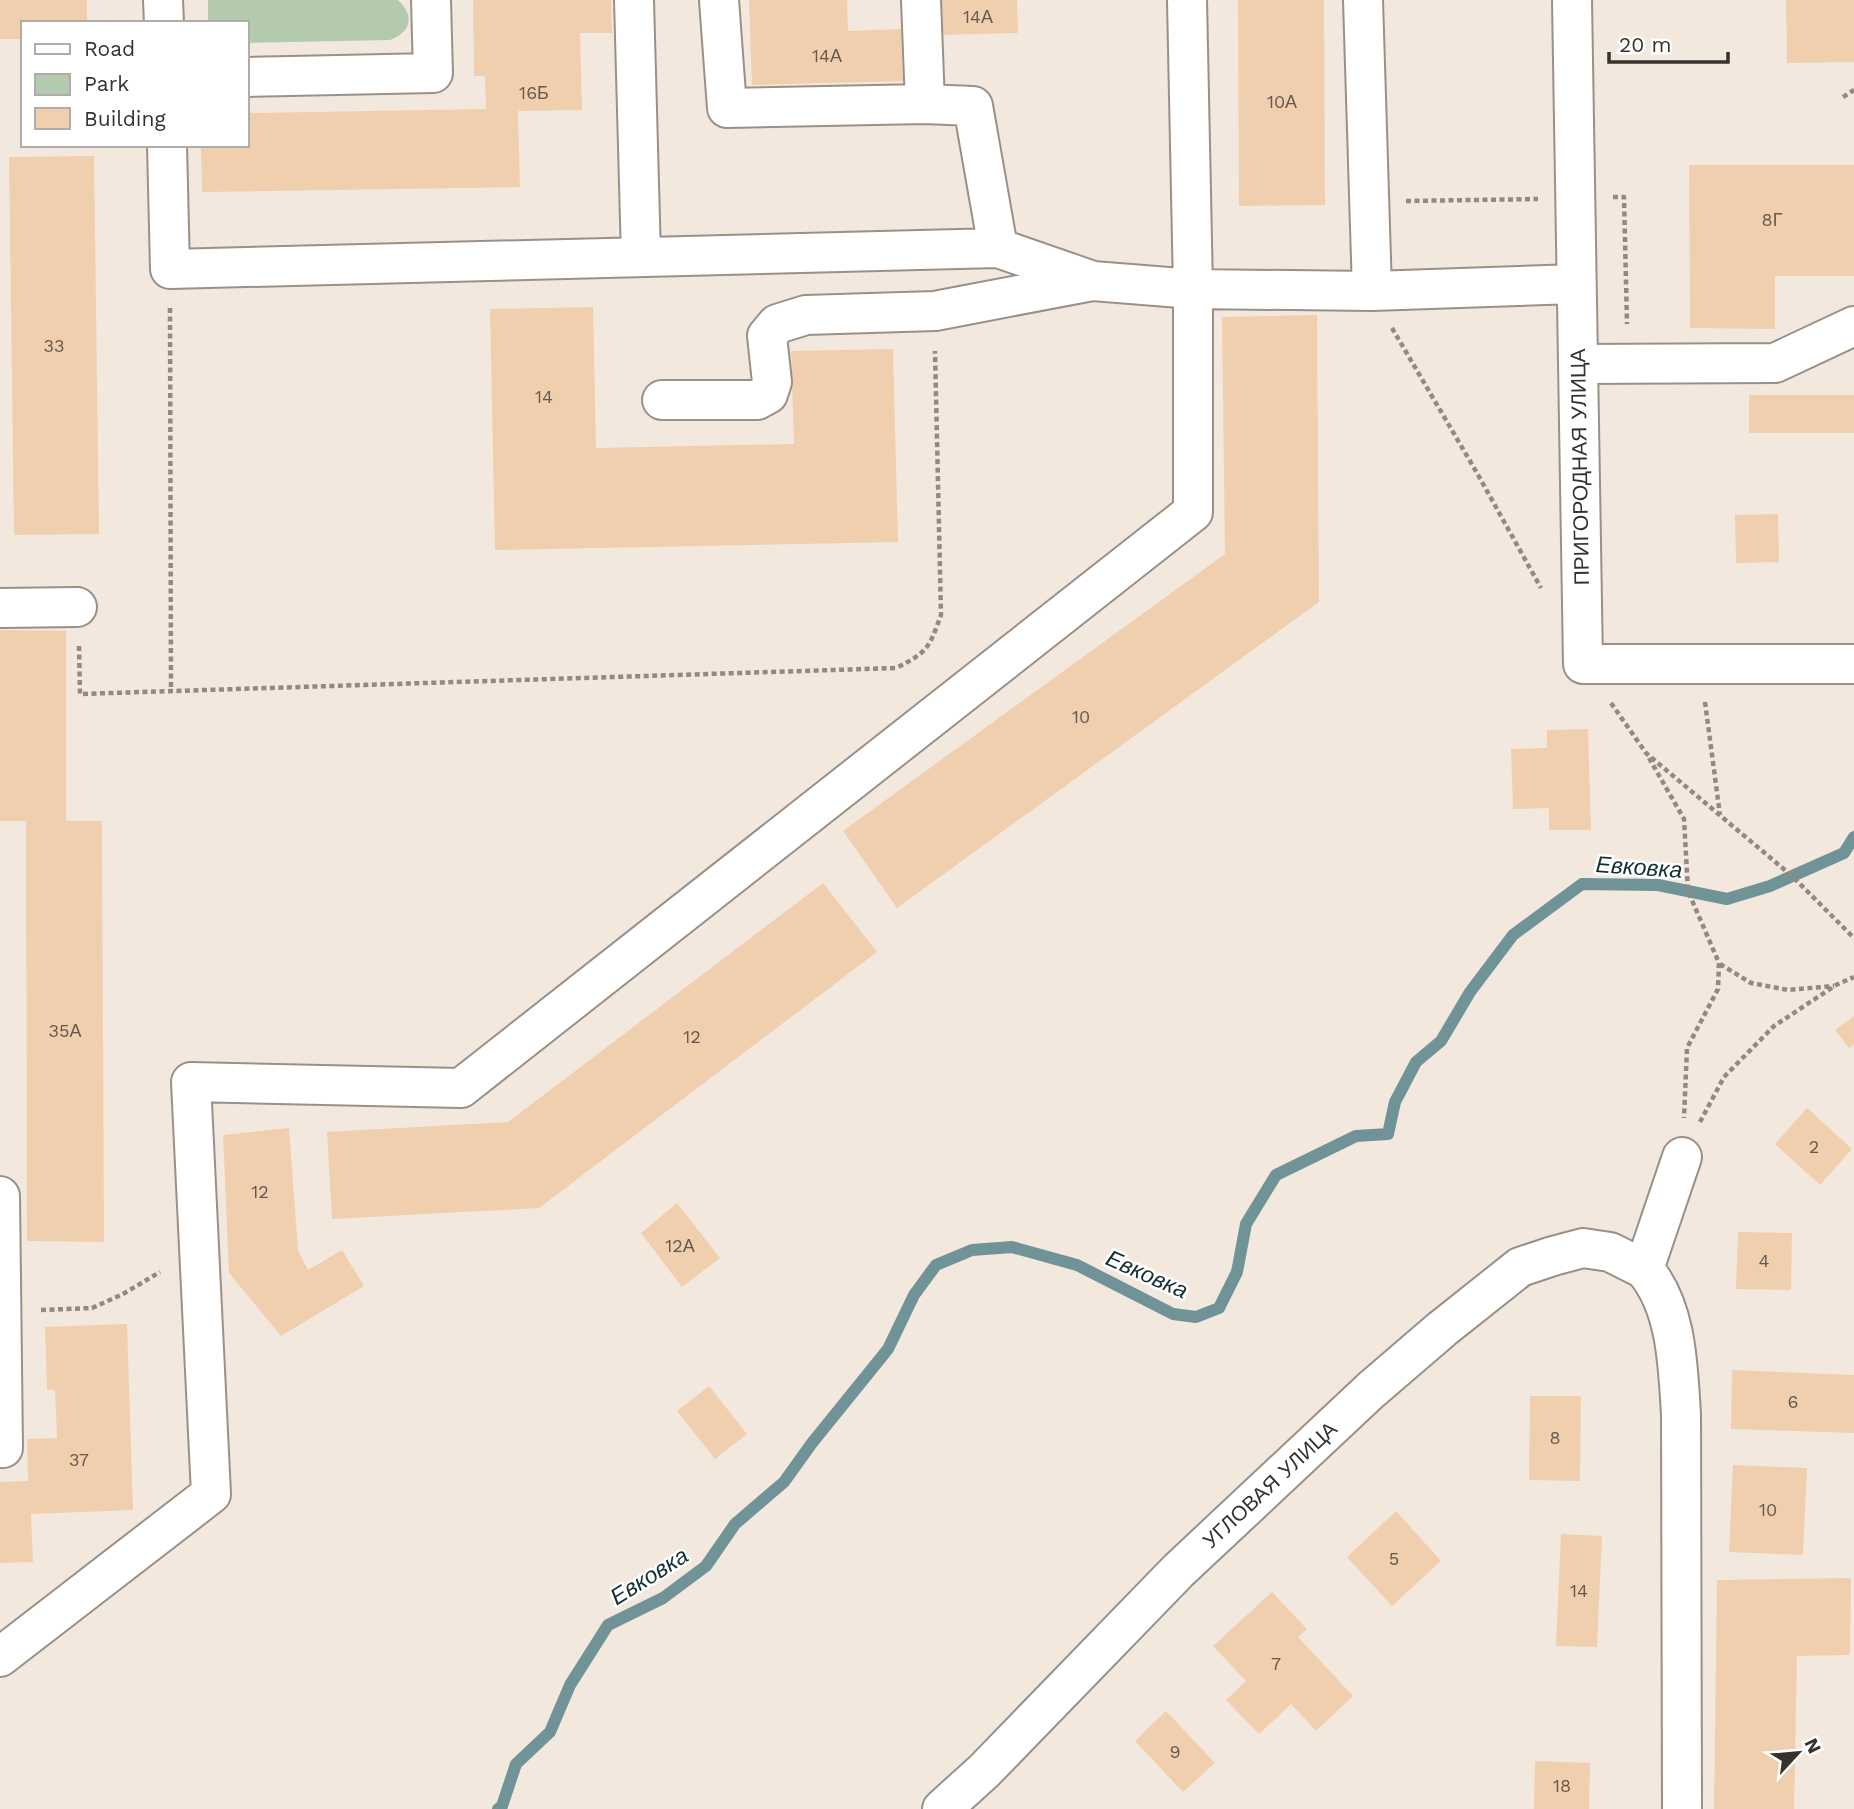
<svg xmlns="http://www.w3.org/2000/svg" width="1854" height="1809" font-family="'Work Sans',sans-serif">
  <rect width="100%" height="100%" fill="#f3e8dd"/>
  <!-- green -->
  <path fill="#b4caae" d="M208 0H398C415 16 411 32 390 40L247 43V23H208Z"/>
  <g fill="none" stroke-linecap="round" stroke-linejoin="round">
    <!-- stream -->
    <path stroke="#6f9396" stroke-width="12" d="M498 1809 502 1806 516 1764 550 1732 570 1685 608 1625 663 1598 706 1566 735 1524 784 1482 812 1443 888 1349 914 1295 936 1265 972 1250 1012 1247 1077 1265 1173 1314 1196 1317 1219 1308 1237 1272 1246 1224 1276 1175 1356 1136 1388 1134 1395 1102 1416 1062 1441 1041 1470 992 1513 935 1582 884 1658 885 1727 899 1770 886 1844 853 1854 837"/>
  </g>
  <!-- building -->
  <path fill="#f0cfaf" d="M0 0H87V23H23V39H0Z
    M473 0H611L612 33H580L582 110 518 111 520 187 202 192 201 145H247V113L486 109 485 76H474Z
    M749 0H847L848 31 901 29 903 81 752 85Z
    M938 0H1017L1018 33 939 35Z
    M1238 0H1324L1325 205 1239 206Z
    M1786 0H1854V62L1787 63Z
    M94 156 99 534 14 535 9 157Z
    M1689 165H1854V276H1775V329L1690 328Z
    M593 307 596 448 794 444 791 351 893 349 898 542 495 550 490 309Z
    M1317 315 1319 602 897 908 843 831 1225 554 1222 317Z
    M1749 395H1854V433H1749Z
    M1778 514 1779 562 1736 563 1735 515Z
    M0 630 66 631V821H102L104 1242 27 1241 26 821H0Z
    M1588 729 1591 830H1549V808L1513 809 1511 749 1547 748V730Z
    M823 883 877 952 539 1208 332 1219 327 1132 508 1122Z
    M1854 1016V1044L1849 1048 1835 1030Z
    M1807 1108 1852 1149 1820 1185 1775 1144Z
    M289 1128 298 1250 308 1270 342 1250 364 1286 281 1336 229 1273 223 1135Z
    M677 1203 720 1258 682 1287 641 1233Z
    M1738 1232 1792 1233 1791 1290 1736 1289Z
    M127 1324 133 1510 31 1514 33 1562 0 1563V1482L28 1481 27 1439 57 1438 55 1390H47L45 1327Z
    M1732 1370 1854 1375V1433L1731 1429Z
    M709 1386 747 1434 715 1459 677 1411Z
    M1530 1396H1581L1580 1481 1529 1480Z
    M1733 1465 1807 1468 1803 1555 1729 1552Z
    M1396 1511 1441 1561 1392 1606 1347 1557Z
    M1561 1534 1602 1536 1597 1647 1556 1646Z
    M1851 1578 1850 1655 1797 1656 1794 1809H1714L1717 1580Z
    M1272 1592 1307 1629 1298 1637 1353 1696 1316 1731 1291 1704 1259 1734 1226 1700 1246 1681 1213 1646Z
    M1166 1711 1215 1763 1183 1792 1135 1741Z
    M1535 1761 1590 1763 1589 1809H1534Z"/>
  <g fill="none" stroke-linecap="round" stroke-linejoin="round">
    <defs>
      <path id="minor" d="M163 0 164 23
        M634 0 641 257
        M719 0 727 108 925 104 973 106 998 248 1093 281 1193 289 1187 0
        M921 0 925 104
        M1363 0 1372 291
        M1572 0 1583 664H1854
        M247 77 433 73 431 0
        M167 145 170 269 998 248
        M1579 364 1775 363 1854 326
        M662 400H757L768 394 772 382 767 336 777 324 806 315 935 311 1092 281
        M0 608 77 607
        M0 1196 3 1448H0
        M0 1657 211 1494 191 1082 461 1088 1193 512V289L1372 291 1576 284
        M942 1809 984 1771 1178 1571 1371 1390 1442 1329 1520 1267 1553 1256 1583 1248 1610 1252 1644 1269
        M1682 1809 1681 1415C1678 1366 1677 1307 1644 1269L1682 1157"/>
    </defs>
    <!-- minor casing -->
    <use href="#minor" stroke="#9a9087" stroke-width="42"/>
    <!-- path -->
    <path stroke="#918982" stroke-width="4.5" stroke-dasharray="5 3.5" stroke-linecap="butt" d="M1843 97 1854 90
      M1613 197H1624L1627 324
      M1406 201 1538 199
      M170 308 171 691
      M1392 328 1477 473 1541 588
      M79 646 80 694 896 668C928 652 929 648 941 615L935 351
      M1705 702 1720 815
      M1611 703 1646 753 1792 876 1854 938
      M1649 758 1684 819 1688 891 1719 963 1718 989 1687 1048 1684 1118
      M1720 964 1751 983 1788 990 1834 986
      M1700 1122 1724 1077 1774 1026 1836 985 1854 977
      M41 1310 92 1308 123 1294 160 1272"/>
    <!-- minor -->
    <use href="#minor" stroke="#fff" stroke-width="38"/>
  </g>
  <g text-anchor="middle" stroke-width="5" stroke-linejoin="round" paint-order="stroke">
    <!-- number labels -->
    <g font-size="18" fill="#65594e">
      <text x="978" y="23">14А</text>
      <text x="827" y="62">14А</text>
      <text x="534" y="99">16Б</text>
      <text x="1282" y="108">10А</text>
      <text x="1772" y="226">8Г</text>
      <text x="54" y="352">33</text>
      <text x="544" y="403">14</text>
      <text x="1081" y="723">10</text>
      <text x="65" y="1037">35А</text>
      <text x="692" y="1043">12</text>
      <text x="1814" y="1153">2</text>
      <text x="260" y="1198">12</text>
      <text x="680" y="1252">12А</text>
      <text x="1764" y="1267">4</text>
      <text x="1793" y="1408">6</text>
      <text x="1555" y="1444">8</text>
      <text x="79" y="1466">37</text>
      <text x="1768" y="1516">10</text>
      <text x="1394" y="1565">5</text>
      <text x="1579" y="1597">14</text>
      <text x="1276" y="1670">7</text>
      <text x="1175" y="1758">9</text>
      <text x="1562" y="1792">18</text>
    </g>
    <!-- street labels -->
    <g font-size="21" fill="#37322e" stroke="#fff">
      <text transform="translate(1580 467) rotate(-91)" y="7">ПРИГОРОДНАЯ УЛИЦА</text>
      <text transform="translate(1270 1485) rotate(-43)" y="7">УГЛОВАЯ УЛИЦА</text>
    </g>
    <!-- water labels -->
    <g font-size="23" font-style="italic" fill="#133033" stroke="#fff">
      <text transform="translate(1639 867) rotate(4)" y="8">Евковка</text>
      <text transform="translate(1147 1274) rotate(24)" y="8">Евковка</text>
      <text transform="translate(649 1576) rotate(-32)" y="8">Евковка</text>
    </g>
  </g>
  <!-- legend -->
  <rect x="21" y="21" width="228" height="126" fill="#ffffff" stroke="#afadab" stroke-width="2"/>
  <rect x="35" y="44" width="35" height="10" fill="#ffffff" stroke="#afadab" stroke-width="2"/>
  <text x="84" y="56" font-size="21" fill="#37322e">Road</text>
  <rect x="35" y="74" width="35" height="21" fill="#b4caae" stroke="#afadab" stroke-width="2"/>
  <text x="84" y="91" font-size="21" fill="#37322e">Park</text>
  <rect x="35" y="108" width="35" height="21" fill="#f0cfaf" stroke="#afadab" stroke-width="2"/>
  <text x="84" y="126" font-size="21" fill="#37322e">Building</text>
  <!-- north arrow -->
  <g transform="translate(1798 1753) rotate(64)" stroke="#ffffff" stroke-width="5" paint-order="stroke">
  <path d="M0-5L12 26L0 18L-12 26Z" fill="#37322e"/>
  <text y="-10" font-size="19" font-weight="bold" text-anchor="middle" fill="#37322e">N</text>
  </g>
  <!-- scale -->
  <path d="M1609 52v10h119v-10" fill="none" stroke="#37322e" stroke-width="3.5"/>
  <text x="1619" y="52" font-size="21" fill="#37322e" stroke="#ffffff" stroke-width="5" paint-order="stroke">20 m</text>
</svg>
